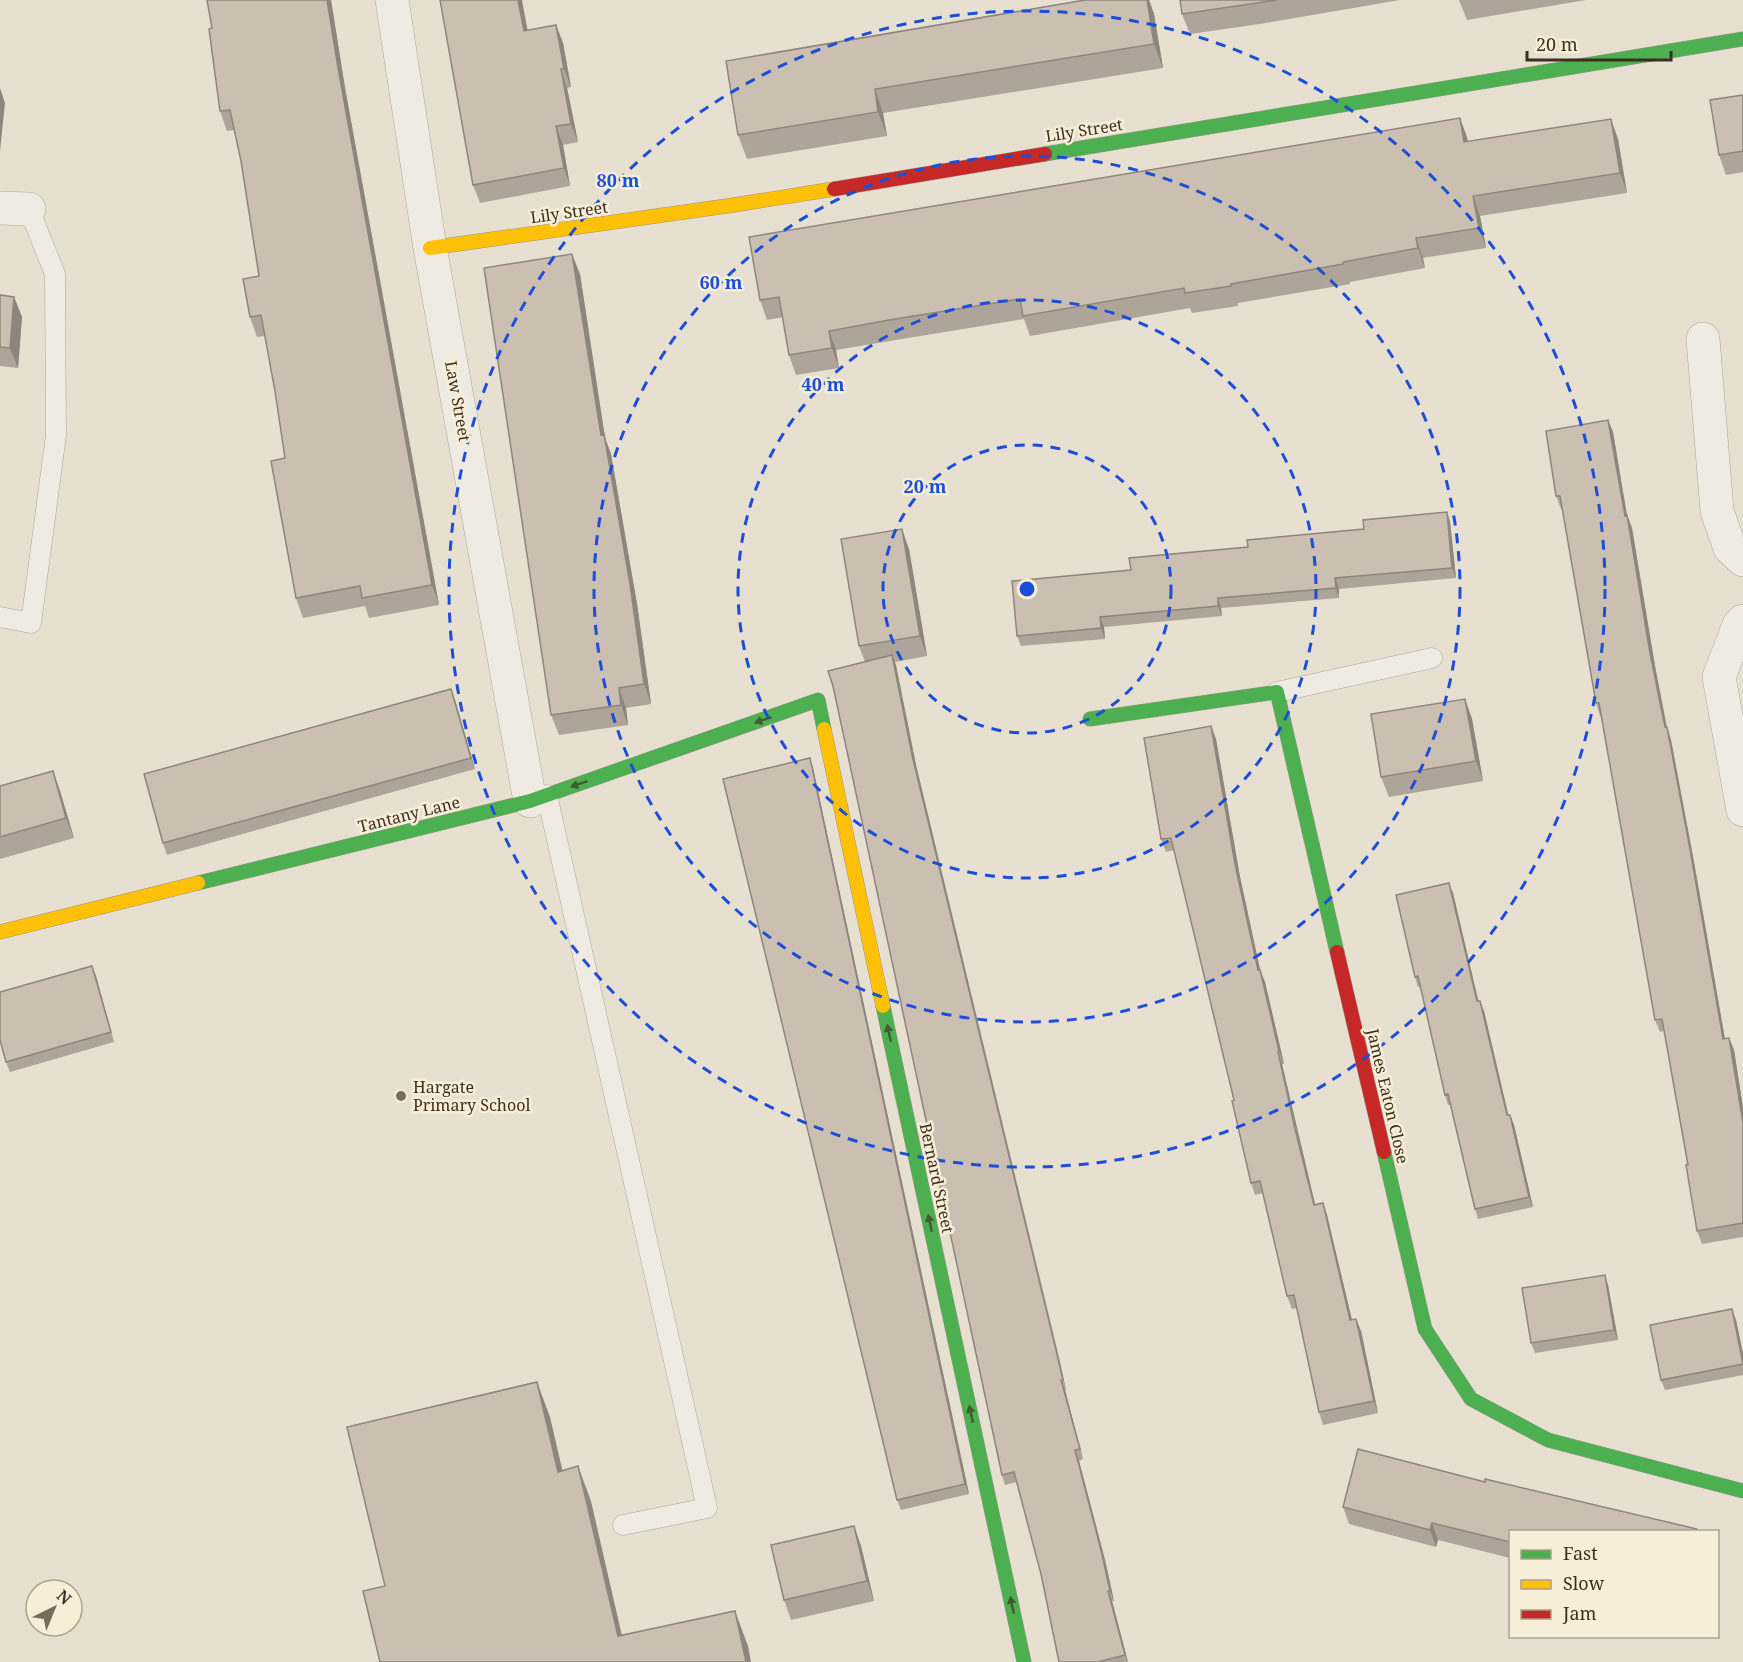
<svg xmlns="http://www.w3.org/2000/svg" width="1743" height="1662" font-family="'Noto Serif',serif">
  <rect width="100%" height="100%" fill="#e7e0d1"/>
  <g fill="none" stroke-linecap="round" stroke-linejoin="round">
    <defs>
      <path id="lane" d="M0 617 31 623 56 435 55 274 29 209
        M1277 692 1432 658
        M547 795 707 1508 623 1525"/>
      <path id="street" d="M392 0 430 248 530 801
        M0 208 29 209
        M1703 339 1717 511 1730 548 1743 560
        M1743 621 1739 625 1719 677 1743 810"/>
      <path id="fast" d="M1045 154 1743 39
        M1090 719 1277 692 1337 952
        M198 883 530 801 818 700 824 729
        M883 1006 1024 1662
        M1384 1152 1425 1329 1471 1399 1548 1440 1743 1491"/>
      <path id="slow" d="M430 248 734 205 834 189
        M824 729 883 1006
        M0 932 198 883"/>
      <path id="jam" d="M834 189 1045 154
        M1337 952 1384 1152"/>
    </defs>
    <!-- lane casing -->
    <use href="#lane" stroke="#ada599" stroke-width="21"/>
    <!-- street casing -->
    <use href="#street" stroke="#ada599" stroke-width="34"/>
    <!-- fast casing -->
    <use href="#fast" stroke="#9c958a" stroke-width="15"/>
    <!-- slow casing -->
    <use href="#slow" stroke="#9c958a" stroke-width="15"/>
    <!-- jam casing -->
    <use href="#jam" stroke="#9c958a" stroke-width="15"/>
    <!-- lane -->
    <use href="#lane" stroke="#efebe3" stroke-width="20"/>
    <!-- street -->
    <use href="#street" stroke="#efebe3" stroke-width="33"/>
    <!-- fast -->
    <use href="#fast" stroke="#4caf50" stroke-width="14"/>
    <!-- slow -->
    <use href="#slow" stroke="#ffc107" stroke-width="14"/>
    <!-- jam -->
    <use href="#jam" stroke="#c62828" stroke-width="14"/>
  </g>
  <!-- wall -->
  <path fill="#afa499" d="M207 0H331L345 88 439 605 369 618 365 606 303 618 296 598 285 458 275 391 265 336 257 337 250 317 259 276 241 161 234 130 227 131 220 111 212 28Z
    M1085 0H1149L1154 14 1163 68 883 113 887 136 747 159 738 135Z
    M1180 0H1400L1260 24 1190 34 1182 14Z
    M1459 0H1586L1467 20Z
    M556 25 563 43 571 87 567 88 578 142 563 145 570 186 480 203 473 185 527 30Z
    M1743 95V172L1726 175 1719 155Z
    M1460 118 1467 142 1618 139 1627 193 1480 216 1486 248 1423 258 1425 268 1350 282V284L1238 303V306L1192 313 1190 308 1030 336 1024 319 896 340 836 350 839 368 796 375 789 355 783 317 767 320 760 300Z
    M580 274 605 438 611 454 637 604 651 704 626 708 628 725 559 735 551 715Z
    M0 295 14 297 22 317 18 368 0 366Z
    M1608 420 1613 432 1627 515 1632 528 1655 666 1667 727 1671 740 1694 862 1725 1039 1729 1038 1734 1050 1743 1108V1237L1702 1244 1697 1231 1688 1165 1664 1031 1660 1032 1655 1020 1601 716H1600L1596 703 1563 508 1561 509 1556 496Z
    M1447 512 1450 522 1456 578 1339 589V598L1221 608 1222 616 1104 627 1105 639 1021 646 1017 636 1131 570 1248 547 1364 529Z
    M909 549 927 656 895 662 916 765 1060 1361 1066 1390H1065L1083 1459 1079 1461 1105 1560 1114 1601H1112L1128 1662H1059L1041 1574 1017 1482 1005 1485 1002 1475 865 662 859 646Z
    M1465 699 1472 719 1483 781 1389 797 1381 777Z
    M455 700 475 769 167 855 163 843Z
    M1211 726 1216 739 1240 877 1260 970 1265 982 1284 1064H1282L1315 1204 1323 1203 1327 1215 1352 1320 1356 1319 1361 1331 1378 1413 1323 1425 1319 1412 1297 1308 1292 1309 1287 1296 1263 1193 1255 1195 1251 1183 1234 1100 1174 850 1166 852 1161 839Z
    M810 758 813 768 969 1494 901 1510 897 1500Z
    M53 771 60 791 74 838 0 859V786Z
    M1453 893 1478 1001 1484 1011 1508 1115H1510L1514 1125 1533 1207 1478 1219 1475 1209 1450 1105H1448L1445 1095 1420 987H1418L1415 977Z
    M96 976 114 1042 10 1072 6 1062Z
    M1608 1285 1618 1340 1535 1353 1531 1343Z
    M1736 1320 1743 1354V1375L1665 1390 1661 1380Z
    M1343 1507 1510 1532V1558L1438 1540 1436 1547 1349 1524Z
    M854 1526 861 1546 874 1601 791 1620 784 1600Z"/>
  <!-- shaded-wall -->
  <path fill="#8e867d" d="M327 0H331L345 88 439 605 432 585 338 68Z
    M518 0H522L531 49 524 31Z
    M1147 0H1149L1154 14 1163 68 1154 44Z
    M556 25 563 43 571 87 564 69Z
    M561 69 567 88 578 142 571 124Z
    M0 88 5 103 0 151Z
    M875 89 883 113 887 136 878 112Z
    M1460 118 1467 137 1471 162 1464 142Z
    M1611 119 1618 139 1627 193 1620 173Z
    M556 126 563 145 570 186 564 168Z
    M1473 196 1480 216 1486 248 1479 228Z
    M1416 238 1423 258 1425 268 1418 248Z
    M572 254 580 274 605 438 611 454 637 604 651 704 644 684 601 435Z
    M14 297 22 317 18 368 10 348Z
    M829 331 836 350 839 368 832 348Z
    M1608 420 1613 432 1629 528 1625 516Z
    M1447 512 1450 522 1456 578 1452 568Z
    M1627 515 1632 528 1655 666 1669 740 1665 727 1650 653Z
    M902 529 909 549 927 656 920 636Z
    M1335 578 1339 589V598L1336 588Z
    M1218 598 1221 608 1222 616 1218 606Z
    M1100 617 1104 627 1105 639 1101 628Z
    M892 655 896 665 916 765 1066 1390 1063 1380 912 755Z
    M619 688 626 708 628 725 621 705Z
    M451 689 455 700 475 769 471 758Z
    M1465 699 1472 719 1483 781 1476 761Z
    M1211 726 1216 739 1240 877 1263 983 1258 970 1235 864Z
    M1667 727 1671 740 1694 862 1727 1051 1723 1039Z
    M810 758 813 768 969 1494 965 1484Z
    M53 771 60 791 74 838 66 818Z
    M1449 883 1453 893 1481 1012 1477 1001Z
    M92 966 96 976 114 1042 111 1032Z
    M1260 970 1265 982 1284 1064 1279 1051Z
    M1480 1001 1484 1011 1511 1126 1507 1115Z
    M1729 1038 1734 1050 1743 1108V1123Z
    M1278 1052 1282 1064 1318 1217 1314 1205Z
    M1510 1115 1514 1125 1533 1207 1529 1197Z
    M1323 1203 1327 1215 1355 1333 1350 1320Z
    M1605 1275 1608 1285 1618 1340 1614 1330Z
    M1732 1309 1736 1320 1743 1354V1362Z
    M1356 1319 1361 1331 1378 1413 1374 1401Z
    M1061 1380 1065 1390 1083 1459 1080 1449Z
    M537 1382 550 1417 571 1507 558 1472Z
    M1075 1450 1079 1461 1105 1560 1114 1601 1110 1591Z
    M578 1466 591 1501 628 1662 618 1636Z
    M1432 1523 1438 1540 1436 1547 1430 1530Z
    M854 1526 861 1546 874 1601 867 1581Z
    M1108 1591 1112 1601 1128 1662 1125 1655Z
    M735 1611 748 1646 751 1662H746Z"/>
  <!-- building -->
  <path fill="#cbbfb2" stroke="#8e867d" stroke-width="1.5" d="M207 0H327L338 68 432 585 362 598 360 586 296 598 271 461 285 458 275 391 261 315 250 317 243 279 259 276 241 161 230 110 220 111 209 29 212 28Z
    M440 0H518L524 31 556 25 564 69H561L571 124 556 126 564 168 473 185Z
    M1085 0H1147L1154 44 875 89 878 112 738 135 726 61Z
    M1180 0H1277L1182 14Z
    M1743 95V151L1719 155 1710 100Z
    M1460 118 1464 142 1611 119 1620 173 1473 196 1479 228 1416 238 1418 248 1343 262V264L1231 284V286L1185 293 1184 288 1023 316 1020 299 889 320 829 331 832 348 789 355 779 297 760 300 749 237Z
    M572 254 601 435 604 434 630 584 644 684 619 688 621 705 551 715 484 268Z
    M0 295 14 297 10 348 0 347Z
    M1608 420 1625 516 1627 515 1650 653 1665 727H1667L1690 849 1723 1039 1729 1038 1743 1123V1223L1697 1231 1686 1165H1688L1662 1019 1655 1020 1599 703H1596L1560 496H1556L1546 431Z
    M1447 512 1452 568 1335 578 1336 588 1218 598V606L1100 617 1101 628 1017 636 1012 581 1131 570 1129 558 1248 547 1247 540 1364 529 1363 520Z
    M902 529 920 636 859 646 841 539Z
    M892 655 912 755 1056 1350 1063 1380H1061L1080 1449 1075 1450 1101 1550 1110 1591H1108L1125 1655 1098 1662H1059L1041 1574 1014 1472 1002 1475 833 686 828 671Z
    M451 689 471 758 163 843 144 774Z
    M1465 699 1476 761 1381 777 1371 714Z
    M1211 726 1235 864 1258 970H1260L1279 1051 1278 1052 1295 1129 1314 1205 1323 1203 1350 1320 1356 1319 1374 1401 1319 1412 1294 1295 1287 1296 1260 1181 1251 1183 1232 1101 1234 1100 1171 838 1161 839 1144 738Z
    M810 758 965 1484 897 1500 723 779Z
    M53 771 66 818 0 837V786Z
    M1449 883 1477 1001H1480L1507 1115H1510L1529 1197 1475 1209 1448 1094 1445 1095 1418 976 1415 977 1396 895Z
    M92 966 111 1032 6 1062 0 1040V992Z
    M1605 1275 1614 1330 1531 1343 1522 1288Z
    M1732 1309 1743 1364 1661 1380 1650 1325Z
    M537 1382 558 1472 578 1466 618 1636 735 1611 746 1662H380L363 1591 385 1586 347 1427Z
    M1358 1449 1485 1482V1479L1697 1529V1532H1510V1542L1432 1523 1430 1530 1343 1507Z
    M854 1526 867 1581 784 1600 771 1545Z"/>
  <!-- one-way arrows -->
  <defs><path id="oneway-solid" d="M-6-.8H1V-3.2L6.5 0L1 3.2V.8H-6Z" transform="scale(1.5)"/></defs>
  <g fill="#425b31">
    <use href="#oneway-solid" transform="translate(763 720) rotate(161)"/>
    <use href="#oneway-solid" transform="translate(579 784) rotate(161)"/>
    <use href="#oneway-solid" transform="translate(889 1033) rotate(-102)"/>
    <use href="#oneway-solid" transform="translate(930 1223) rotate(-102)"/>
    <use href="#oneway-solid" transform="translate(971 1414) rotate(-102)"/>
    <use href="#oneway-solid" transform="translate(1012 1605) rotate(-102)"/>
  </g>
  <!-- distance rings -->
  <g fill="none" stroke="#1d4ed8" stroke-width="3" stroke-dasharray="10 8">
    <circle cx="1027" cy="589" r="144"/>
    <circle cx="1027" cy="589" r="289"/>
    <circle cx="1027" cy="589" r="433"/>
    <circle cx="1027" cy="589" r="578"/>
  </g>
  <!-- markers -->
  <circle fill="#786c5e" stroke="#f7eed8" stroke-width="2" cx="401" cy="1096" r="6"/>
  <g text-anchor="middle" stroke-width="5" stroke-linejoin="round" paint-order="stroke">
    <!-- street labels -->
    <g font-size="16" fill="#3d2e20" stroke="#f7eed8">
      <text transform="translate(1084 130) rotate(-9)" y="6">Lily Street</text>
      <text transform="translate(569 212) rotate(-8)" y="6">Lily Street</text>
      <text transform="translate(458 401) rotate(80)" y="6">Law Street</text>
      <text transform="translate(409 814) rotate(-14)" y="6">Tantany Lane</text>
      <text transform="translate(1388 1096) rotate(77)" y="6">James Eaton Close</text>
      <text transform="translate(937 1178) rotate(78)" y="6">Bernard Street</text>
    </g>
    <!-- poi labels -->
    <g font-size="16" fill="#3d2e20" stroke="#f7eed8" text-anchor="start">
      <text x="413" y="1093">Hargate<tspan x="413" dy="18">Primary School</tspan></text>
    </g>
  </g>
  <circle cx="1027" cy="589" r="9" fill="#1d4ed8" stroke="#f7eed8" stroke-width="3"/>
  <g font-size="18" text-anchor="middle" font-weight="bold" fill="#1d4ed8" stroke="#f7eed8" stroke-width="5" stroke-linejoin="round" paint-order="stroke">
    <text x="618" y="187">80 m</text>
    <text x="721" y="289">60 m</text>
    <text x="823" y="391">40 m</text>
    <text x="925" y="493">20 m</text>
  </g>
  <!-- legend -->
  <rect x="1509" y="1530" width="210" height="108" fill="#f7eed8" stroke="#ada18e" stroke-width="1.5"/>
  <rect x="1521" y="1550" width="30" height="9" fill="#4caf50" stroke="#ada18e" stroke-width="1.5"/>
  <text x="1563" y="1560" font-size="18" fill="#3d2e20">Fast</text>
  <rect x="1521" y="1580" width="30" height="9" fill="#ffc107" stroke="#ada18e" stroke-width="1.5"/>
  <text x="1563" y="1590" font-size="18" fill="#3d2e20">Slow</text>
  <rect x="1521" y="1610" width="30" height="9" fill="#c62828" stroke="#ada18e" stroke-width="1.5"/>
  <text x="1563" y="1620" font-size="18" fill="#3d2e20">Jam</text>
  <!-- north arrow -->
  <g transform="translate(54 1608) rotate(43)"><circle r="28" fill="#f7eed8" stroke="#ada18e" stroke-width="1.5"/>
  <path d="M0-4.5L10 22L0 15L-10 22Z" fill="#786c5e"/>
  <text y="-9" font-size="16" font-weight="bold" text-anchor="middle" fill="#3d2e20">N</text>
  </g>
  <!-- scale -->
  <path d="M1527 51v9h144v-9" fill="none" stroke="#3d2e20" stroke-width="3"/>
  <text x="1536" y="51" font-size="18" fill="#3d2e20" stroke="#f7eed8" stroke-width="4.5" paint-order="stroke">20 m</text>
</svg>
